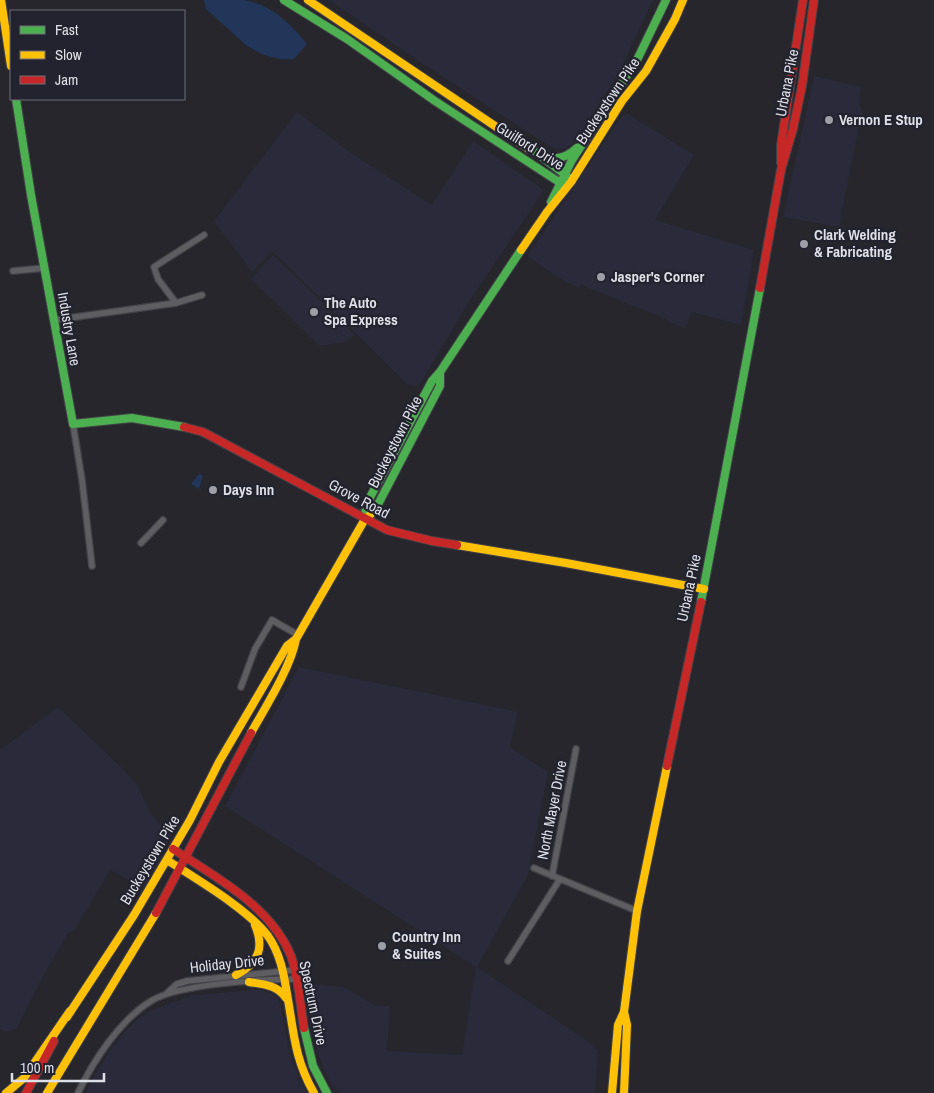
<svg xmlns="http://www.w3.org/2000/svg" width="934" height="1093" font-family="'Archivo Narrow',sans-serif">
  <rect width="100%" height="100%" fill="#26262c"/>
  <!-- built -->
  <path fill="#2a2a3a" d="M329 0H653L618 75 574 142 566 148 556 149 546 144 414 58Z
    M814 76 861 87 859 104 862 110 839 227 783 217Z
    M297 112 351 153 432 205 473 141 544 190 468 303 421 383 415 386 408 385 272 251 252 272 214 221Z
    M628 114 694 155 655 220 754 250 741 325 692 312 685 329 661 317 581 285 579 288 559 278 527 256 622 116Z
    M273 255 311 291 355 335 345 342 320 346 282 309 251 279Z
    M299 667 518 712 510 747 548 772 528 875 477 967 583 1038 598 1050 595 1093H341L331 1084 325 1072 317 1051 311 984 344 987 376 1006H390L387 1051 462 1055 476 967 225 806Z
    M58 707 123 769 138 786 151 814 160 825 173 833 146 889 110 870 75 929 68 933 45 973 16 1029 5 1032 0 1029V750Z
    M254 990H263L272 994 276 996 280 1003 290 1054 300 1081 307 1093H85L106 1056 126 1030 140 1017 152 1010 193 995Z"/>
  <!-- water -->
  <path fill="#223659" d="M204 0C217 0 231 0 244 0 270 4 291 24 307 44L294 59H280L264 55 247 46 206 9Z
    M199 474 203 476 199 489 191 484Z"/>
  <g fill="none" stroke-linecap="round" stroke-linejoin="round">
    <defs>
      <path id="street" d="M13 271 45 268
        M176 303 158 279 154 267 204 235
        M54 320 176 303 202 295
        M73 424 82 480 92 566
        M141 543 163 520
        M241 687 255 649 272 620 298 635
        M534 868 637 911
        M552 876 576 749
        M508 961 560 879
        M167 993 177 984 187 981 295 970
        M78 1093C93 1061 120 1020 151 1001 178 984 263 979 297 979"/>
      <path id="fast" d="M284 0 347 39 435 101 559 182H565
        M16 99 31 195 73 424 132 418 184 427
        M525 146C545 157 558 166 577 148
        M541 156 567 176
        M551 202 572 160 637 60 666 0
        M370 515 375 510 440 386V372
        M365 519 366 505 432 381 440 372 521 250
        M701 602 760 288
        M304 1028 313 1066 327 1093"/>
      <path id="slow" d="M1 0 11 66
        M308 0 529 149
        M521 250 547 212 571 182 622 101 646 71 675 19 683 0
        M457 545 566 563 704 589
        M251 733C265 708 291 667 296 639L365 519 370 515
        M167 860C196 879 248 909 268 936 280 953 284 974 287 994 294 1032 294 1058 314 1093
        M236 975C258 963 265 949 255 925
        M249 982C263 984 277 985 286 998
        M624 1012 627 1025 624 1093
        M67 1017 134 915 190 820 219 762 287 646 296 639
        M6 1093 24 1078 70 1011
        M47 1093 156 913
        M612 1093 618 1025 624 1012 637 911 667 766"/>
      <path id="jam" d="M781 163V145L803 0
        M760 288 781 170 793 129 802 86 814 0
        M184 427 203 432 387 530 432 541 457 545
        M667 766 701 602
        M173 849C215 877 271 906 291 956 299 979 300 1004 304 1028
        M156 913 251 733
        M26 1093 54 1041"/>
    </defs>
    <!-- street casing -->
    <use href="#street" stroke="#414147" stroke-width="8"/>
    <!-- fast casing -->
    <use href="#fast" stroke="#414147" stroke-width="10"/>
    <!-- slow casing -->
    <use href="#slow" stroke="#414147" stroke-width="10"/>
    <!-- jam casing -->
    <use href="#jam" stroke="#414147" stroke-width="10"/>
    <!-- street -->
    <use href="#street" stroke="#5e5e62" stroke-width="5.5"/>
    <!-- fast -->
    <use href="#fast" stroke="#4caf50" stroke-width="8"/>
    <!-- slow -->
    <use href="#slow" stroke="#ffc107" stroke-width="8"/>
    <!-- jam -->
    <use href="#jam" stroke="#c62828" stroke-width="8"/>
  </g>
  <!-- markers -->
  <g fill="#9e9ea6" stroke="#23232f" stroke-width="2">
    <circle cx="829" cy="120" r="5"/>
    <circle cx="804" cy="244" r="5"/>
    <circle cx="601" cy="277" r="5"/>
    <circle cx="314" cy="312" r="5"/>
    <circle cx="213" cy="490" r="5"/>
    <circle cx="382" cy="946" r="5"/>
  </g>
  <g text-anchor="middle" stroke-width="4.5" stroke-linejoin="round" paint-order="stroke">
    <!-- street labels -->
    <g font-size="15" fill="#dfdfe7" stroke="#23232f">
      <text transform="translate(787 83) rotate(-79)" y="5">Urbana Pike</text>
      <text transform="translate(608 101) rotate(-56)" y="5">Buckeystown Pike</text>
      <text transform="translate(530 146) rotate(32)" y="5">Guilford Drive</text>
      <text transform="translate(69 329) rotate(80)" y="5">Industry Lane</text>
      <text transform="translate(395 442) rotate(-63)" y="5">Buckeystown Pike</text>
      <text transform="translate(359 499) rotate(28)" y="5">Grove Road</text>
      <text transform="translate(689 588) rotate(-78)" y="5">Urbana Pike</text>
      <text transform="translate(552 810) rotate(-79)" y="5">North Mayer Drive</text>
      <text transform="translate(150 860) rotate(-59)" y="5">Buckeystown Pike</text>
      <text transform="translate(227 964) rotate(-6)" y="5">Holiday Drive</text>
      <text transform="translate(313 1003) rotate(78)" y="5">Spectrum Drive</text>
    </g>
    <!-- poi labels -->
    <g font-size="15" font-weight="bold" fill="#dfdfe7" stroke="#23232f" text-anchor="start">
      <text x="839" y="125">Vernon E Stup</text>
      <text x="814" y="240">Clark Welding<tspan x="814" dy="17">&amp; Fabricating</tspan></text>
      <text x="611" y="282">Jasper's Corner</text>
      <text x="324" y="308">The Auto<tspan x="324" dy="17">Spa Express</tspan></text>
      <text x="223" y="495">Days Inn</text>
      <text x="392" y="942">Country Inn<tspan x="392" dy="17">&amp; Suites</tspan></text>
    </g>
  </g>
  <!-- legend -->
  <rect x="10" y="10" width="175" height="90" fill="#23232f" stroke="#6e6e79"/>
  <rect x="20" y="26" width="25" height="8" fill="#4caf50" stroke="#6e6e79"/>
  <text x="55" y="35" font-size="15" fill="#dfdfe7">Fast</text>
  <rect x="20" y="51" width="25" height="8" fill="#ffc107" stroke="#6e6e79"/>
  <text x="55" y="60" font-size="15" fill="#dfdfe7">Slow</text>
  <rect x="20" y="76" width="25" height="8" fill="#c62828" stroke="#6e6e79"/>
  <text x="55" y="85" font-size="15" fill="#dfdfe7">Jam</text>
  <!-- scale -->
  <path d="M12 1073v8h92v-8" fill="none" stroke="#dfdfe7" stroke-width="2.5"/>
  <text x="20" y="1073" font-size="15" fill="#dfdfe7" stroke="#23232f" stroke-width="4" paint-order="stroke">100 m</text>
</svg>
